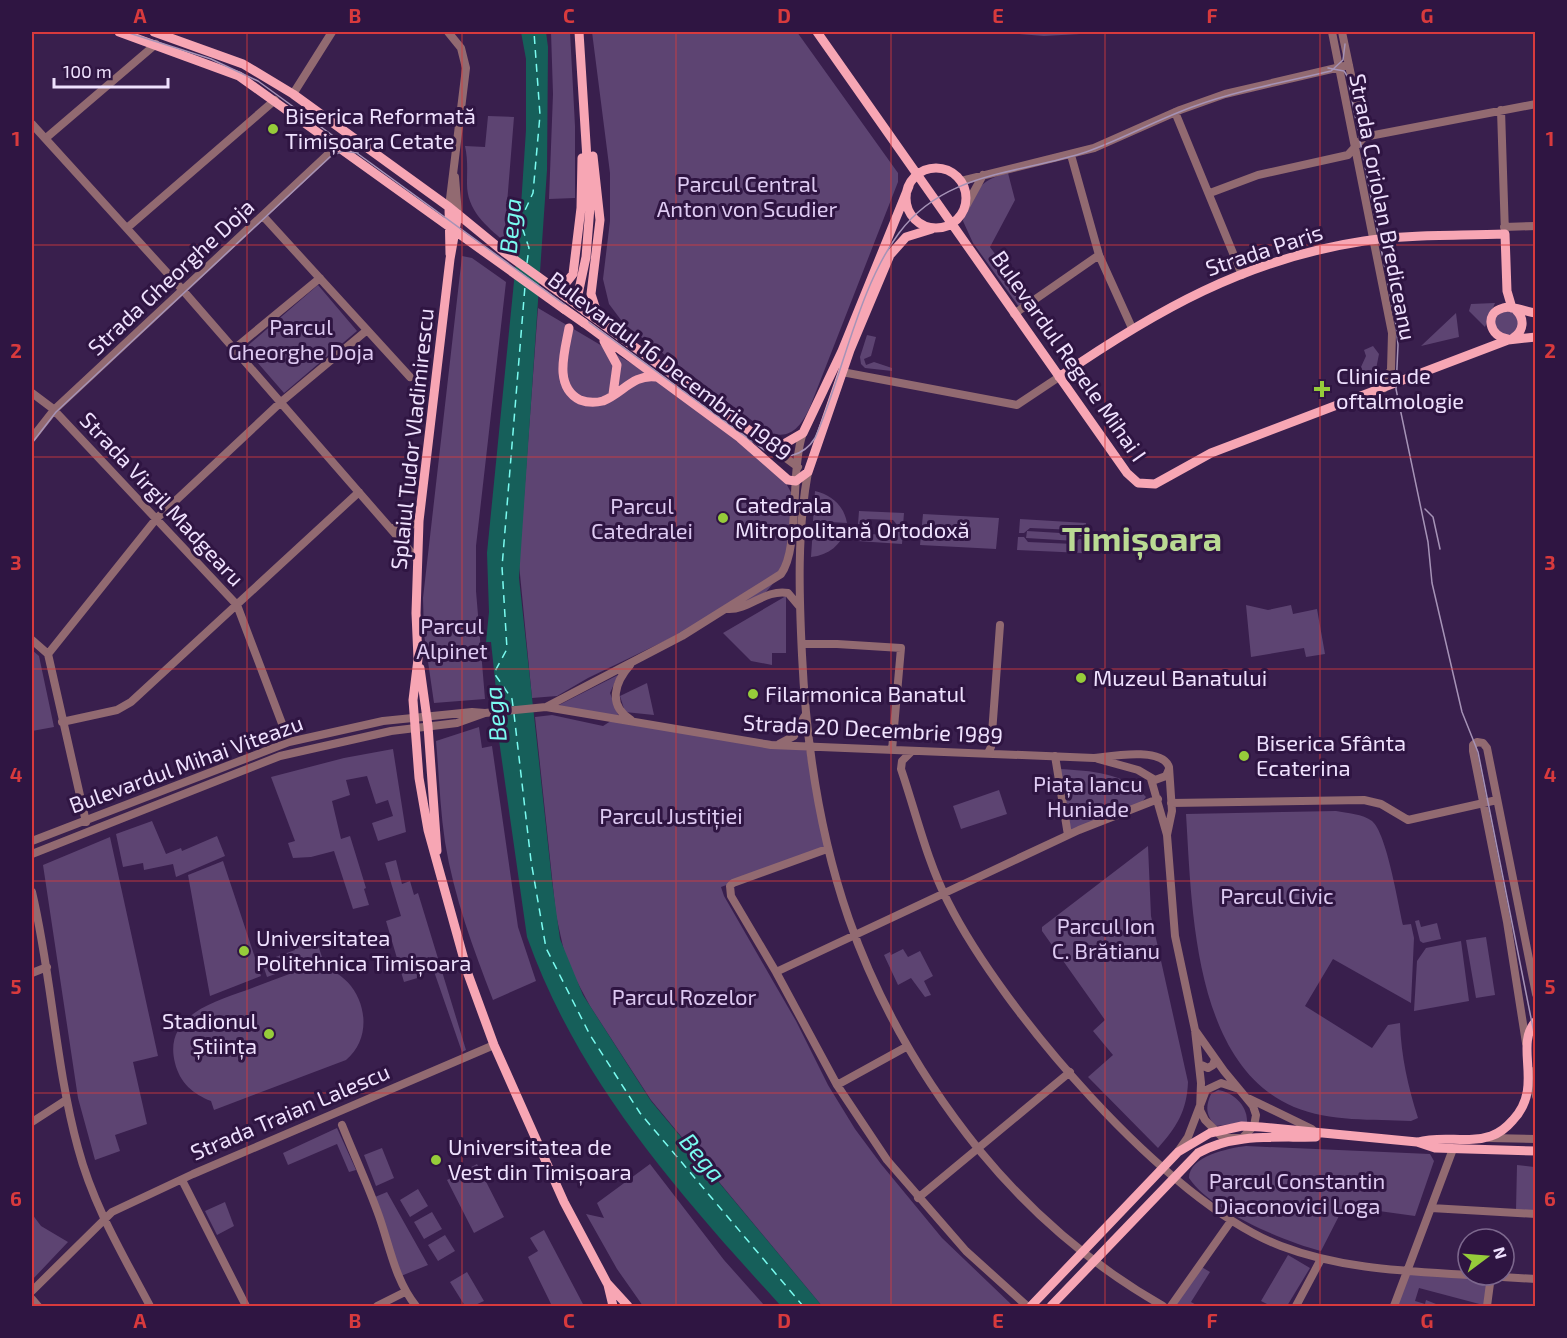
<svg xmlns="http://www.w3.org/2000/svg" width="1567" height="1338" font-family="'Exo 2',sans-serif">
  <rect width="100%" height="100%" fill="#391f4d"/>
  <!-- green -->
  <path fill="#5d4472" d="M551 32H570L575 126V198L549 199 553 94Z
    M592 32H797L898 173V182L810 407C801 427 789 442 766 431L624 324 609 304 603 279 610 221V173Z
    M993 32H1116L1044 36Z
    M488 116 514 117 504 241C486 226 467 210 467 184 467 170 468 160 465 146L485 147Z
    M1008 173 1015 200 990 247 1029 300 1019 307 973 243 963 221C967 196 982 178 1008 173Z
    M462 256 472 258 506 282 476 546V591L485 699 434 703 424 634 423 598Z
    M318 285 357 331 284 393 245 348Z
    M1495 303 1485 327 1469 311 1471 304Z
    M538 308 663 382 781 474 793 496 785 569 766 592 588 678 557 696 532 698 519 564Z
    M1501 311 1514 312 1520 323 1515 334 1506 337 1495 330V317Z
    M1456 313 1459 337 1421 346Z
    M867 335 876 337 871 356 864 359 866 365 874 362 892 368V371L865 368 861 364 860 357Z
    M1373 346 1379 354 1376 369 1367 381 1361 367 1366 356 1364 350Z
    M815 491C832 495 844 506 847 523L813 521Z
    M859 511 904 513 903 526H898L893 520 868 519 863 524H858Z
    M923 514 999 518 996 549 920 545Z
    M1020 519 1086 523 1085 536H1080L1075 530 1030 528 1024 533H1019Z
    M813 527 847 528C841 545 829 555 811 557Z
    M858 528H863L868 534 893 535 898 530H903L902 544 857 541Z
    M1027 531 1077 534 1076 541 1026 538Z
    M1018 537H1024L1028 542 1074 544 1079 539 1085 540 1083 553 1017 550Z
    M786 596V653H772V665L751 661 723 633Z
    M1291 605 1293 614 1317 609 1325 654 1306 657 1304 648 1251 657 1246 605 1268 610Z
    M32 650 39 656 54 727 32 731Z
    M618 675 610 693 619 717 557 706Z
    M647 683 654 715 625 712 620 696Z
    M552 715 603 726 614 719 806 746 813 791 827 849 721 887 724 896 796 1021 828 1085 855 1129 881 1164 942 1238 1013 1306H822L651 1100 590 1006 573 974 564 951 556 915 535 717Z
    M479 727 482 748 492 746 518 927 536 981 493 1000C473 948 454 897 445 842 440 809 439 774 436 741Z
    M393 749 406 832 378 841 372 823 393 816 388 800 376 804 367 776 346 780 350 795 332 801 341 839 350 836 366 888 364 889 369 905 353 909 334 851 311 857 293 858 288 843 295 841 271 777 344 758Z
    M1059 769C1091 771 1124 772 1146 797L1142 802 1070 831Z
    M999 790 1007 814 961 829 953 806Z
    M1336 811C1347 813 1363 814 1372 821 1387 834 1398 904 1403 925L1411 924 1414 938 1411 1003 1333 959 1305 1006 1372 1048 1388 1025 1400 1023C1401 1055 1408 1087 1418 1118L1411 1121C1373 1119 1330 1122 1294 1107 1193 1064 1192 908 1186 814Z
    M152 821 166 854 181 848 182 851 217 836 225 856 176 877 173 864 144 870 143 863 123 867 116 834Z
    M110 837 158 1056 133 1062 147 1124 115 1135 120 1151 95 1160 78 1098 43 865Z
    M1148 846 1151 916 1188 1082C1187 1110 1177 1127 1158 1148L1088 1077 1113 1055 1093 1031 1105 1020 1042 931V927Z
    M396 860 402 884 410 881 414 895 418 893 466 1050 462 1052 429 957 419 960 424 976 404 982 386 921 401 916 385 863Z
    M223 861 261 976 210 996 188 875Z
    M1419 920 1421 927 1437 923 1441 939 1423 943 1420 941 1415 921Z
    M315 936 322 957 267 977 262 962 295 950 293 944Z
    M1486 937 1495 995 1476 998 1466 940Z
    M1461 941 1469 1001 1414 1011 1417 961 1426 948Z
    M903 949 908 957 920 951 933 976 924 981 931 995 925 997 911 978 898 985 884 955 890 952 891 955Z
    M308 967C357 963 383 1029 346 1060L214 1110 211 1101C193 1094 180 1083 175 1063 163 1016 213 1002 247 990 267 982 287 975 308 967Z
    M1218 1090C1233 1092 1248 1106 1247 1122L1216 1126C1206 1116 1205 1107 1211 1094Z
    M337 1128 356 1170 349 1172 337 1144 288 1165 283 1153Z
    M1246 1146 1430 1154 1434 1161 1415 1216 1350 1207 1341 1212 1321 1251C1283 1241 1211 1211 1189 1178 1189 1156 1229 1148 1246 1146Z
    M382 1148 394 1178 376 1186 364 1155Z
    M477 1164 504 1217 474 1233 447 1180Z
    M650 1164 724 1260 765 1306H643L617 1269 586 1214 604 1218 597 1203Z
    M1517 1165 1534 1167 1535 1211 1516 1210Z
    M418 1189 428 1206 410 1217 400 1200Z
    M387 1192 428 1265 401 1276 375 1197Z
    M225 1202 234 1226 217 1235 205 1211Z
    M432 1212 442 1229 424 1239 414 1222Z
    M32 1214 41 1226 68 1242 32 1280Z
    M544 1230 584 1306H552L528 1257 538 1251 530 1238Z
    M445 1235 455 1251 438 1261 428 1245Z
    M1288 1255 1310 1268 1287 1306H1271L1261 1301Z
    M1200 1266 1210 1272 1191 1302 1198 1306H1171Z
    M1407 1271 1491 1276 1487 1306 1419 1288 1415 1301 1425 1304 1426 1300 1436 1304V1306H1394Z
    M467 1272 484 1301 473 1306H465L450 1282Z"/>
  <!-- water -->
  <path fill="#165f5a" d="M521 32H546L548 47 547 170 519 578 552 881 560 939 583 995 651 1101 822 1306H781C680 1195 578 1081 527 937L492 691 496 690 491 642H486L489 612 487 553 520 221 526 130V59Z"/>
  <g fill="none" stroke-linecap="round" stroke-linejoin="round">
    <!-- ferry -->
    <path stroke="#7afbf0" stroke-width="1.5" stroke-dasharray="8 6" stroke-linecap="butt" d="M527 263 529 248 520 221 533 193 540 115 534 32
      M513 706 512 699 494 673 507 649 502 567 525 286
      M514 714 531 861 546 948 590 1035 640 1113 803 1306"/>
    <!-- minor -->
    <path stroke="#926a71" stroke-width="8" d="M448 32 461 48 466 68 449 207
      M1332 32 1392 333 1391 369 1384 388
      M1342 32 1364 137
      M293 94 332 32
      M1501 110 1505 234
      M1175 112 1242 275
      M32 124 180 287 417 559
      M46 138 156 44
      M1071 155 1099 255 1132 328
      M455 177 458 214
      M961 181 1094 148 1180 110 1225 94 1349 65
      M1210 193 1258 175 1348 155 1364 137 1536 104
      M965 208 983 175
      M263 216 410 377
      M1504 227 1536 226
      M127 228 275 100
      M1014 314 1099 255
      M234 349 320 278
      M842 372 1017 405 1059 377
      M32 393 52 408 237 605 289 742
      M32 438 54 410 338 145
      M767 444 798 467
      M808 472C797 532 799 594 802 655 811 847 858 1000 980 1151 1032 1214 1091 1265 1163 1306
      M391 528H406L419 521
      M728 609C749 610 765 589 788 593L799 606
      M32 640 48 654
      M802 644H837L901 648 892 750
      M48 654 156 519 281 402 366 331
      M48 654 86 822
      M630 665C615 682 607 705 631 720
      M546 707 682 636 781 574C800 549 790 469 803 433
      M62 722 117 710 131 702 359 492
      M779 744 794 736 804 717
      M912 751 902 761 901 769C916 813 927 861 948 902 1003 1011 1166 1202 1281 1246 1341 1269 1405 1271 1468 1275
      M988 753 991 747 1000 625
      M1055 756 1068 835
      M1098 759 1138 770 1155 780 1166 776 1169 769
      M1151 779 1167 835 1175 936 1195 1030 1201 1083 1200 1110 1205 1120 1223 1138H1242L1254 1126 1256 1115 1253 1106 1224 1071 1195 1030
      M1171 803 1364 800 1381 804 1408 820 1497 800
      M32 841 289 742 383 721 472 712 485 713 546 707 771 745 1094 758C1112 756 1162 747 1169 767L1172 811 1167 835
      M827 849 733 883 730 886 731 896 776 972 837 1085 887 1160 966 1251 1027 1306
      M32 854 280 756 391 731 457 723 485 713
      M32 892C52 976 55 1064 78 1148 93 1205 123 1255 150 1306
      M776 972 1079 830 1158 799
      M32 973 47 967
      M1526 1043 1507 922 1473 751V745L1477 742 1483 743 1487 748 1536 994
      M1199 1064 1208 1068 1213 1065 1215 1059
      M1531 1071 1536 1096
      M837 1085 906 1047
      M1250 1099 1312 1129
      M32 1122 66 1100
      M342 1125C354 1155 368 1185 379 1216 390 1247 395 1280 416 1306
      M1489 1138 1536 1139
      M1179 1150 1188 1137 1206 1090 1221 1083 1236 1088
      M182 1180 246 1306
      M918 1198 1070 1072
      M1431 1208 1536 1214
      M1470 1275 1536 1279
      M32 1291 112 1212 193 1174 494 1045
      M32 1299 38 1306
      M377 1306 405 1292
      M1171 1306 1231 1221
      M1296 1306 1321 1259
      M1394 1306 1453 1149
      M1487 1306 1491 1276"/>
    <!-- major -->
    <path stroke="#f7a6b4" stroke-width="9" d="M119 32 239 76 564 309
      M154 32 243 64 293 94 449 207 504 252 566 297
      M817 32 1127 473 1138 483 1155 484 1211 453 1508 340 1536 337
      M593 156 600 220 591 294 599 319
      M906 198a30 30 0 1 1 60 0a30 30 0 1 1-60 0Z
      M449 207 450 254
      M458 214 450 259 419 521 416 613 418 659 413 700 419 778 428 830 468 974 494 1045 564 1202 607 1283 628 1306
      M559 292 573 274 581 208 582 158
      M577 299 586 257 590 207 579 32
      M585 311 761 439 777 445 784 444 803 433 842 351 909 186
      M584 323 740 438 788 480 796 481 808 472 850 350 890 255 906 237 932 229
      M569 328C565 351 553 386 580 400 588 403 595 403 603 401 623 393 633 374 656 377
      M1513 338C1524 331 1525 319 1516 310
      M1508 339C1490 338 1483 313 1503 308 1512 305 1526 312 1536 313
      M604 341 617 365 613 394
      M1059 377C1155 311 1246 259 1364 241 1410 234 1458 236 1505 234L1507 291 1512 308
      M420 668 428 726 437 851
      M1418 1142C1442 1135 1468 1144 1491 1136 1500 1133 1507 1127 1513 1120 1545 1086 1513 1046 1536 1021
      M608 1285 613 1306
      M1031 1306 1178 1152 1210 1133 1242 1126 1261 1127 1417 1142 1435 1148 1536 1151
      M1051 1306 1198 1153C1233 1133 1277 1138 1316 1137"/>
    <!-- tram -->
    <path stroke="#a693b7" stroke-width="1.5" d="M126 32 211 59 258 81 764 450C782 462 804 456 815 438 843 375 858 288 899 233 945 171 1020 174 1086 152 1123 139 1158 119 1195 106 1239 90 1285 82 1331 71L1343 60 1345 44
      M1328 68 1344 71 1353 85
      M1348 79 1396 325 1398 345 1396 389 1428 542 1432 583 1462 712 1478 752 1536 1043
      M32 443 56 412 331 156 343 151 358 153
      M1425 509 1433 517 1440 549"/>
    <!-- major-bridge -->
    <path stroke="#f7a6b4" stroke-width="9" d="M566 297 585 311
      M564 309 584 323"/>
  </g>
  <!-- grid -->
  <path fill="none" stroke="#d83a3d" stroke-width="1.5" stroke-opacity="0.55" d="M247 32V1306M462 32V1306M676 32V1306M891 32V1306M1105 32V1306M1320 32V1306M32 245H1536M32 457H1536M32 669H1536M32 881H1536M32 1093H1536"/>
  <!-- markers -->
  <g fill="#96cc3a" stroke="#2f1542" stroke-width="2">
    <circle cx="273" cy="129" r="6"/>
    <path d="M1319 380h6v6h6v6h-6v6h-6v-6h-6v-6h6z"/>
    <circle cx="723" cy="518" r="6"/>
    <circle cx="1081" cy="678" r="6"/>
    <circle cx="753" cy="694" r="6"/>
    <circle cx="1244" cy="756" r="6"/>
    <circle cx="244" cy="951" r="6"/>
    <circle cx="269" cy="1034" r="6"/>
    <circle cx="436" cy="1160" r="6"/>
  </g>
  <g text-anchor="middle" stroke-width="6" stroke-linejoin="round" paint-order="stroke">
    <!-- poi labels -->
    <g font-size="22" fill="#efe1fe" stroke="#2f1542" text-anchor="start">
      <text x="285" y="124">Biserica Reformată<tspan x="285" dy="25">Timișoara Cetate</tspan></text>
      <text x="1336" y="384">Clinica de<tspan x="1336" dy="25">oftalmologie</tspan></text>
      <text x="735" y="513">Catedrala<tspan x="735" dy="25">Mitropolitană Ortodoxă</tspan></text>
      <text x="1093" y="686">Muzeul Banatului</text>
      <text x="765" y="702">Filarmonica Banatul</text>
      <text x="1256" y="751">Biserica Sfânta<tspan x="1256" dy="25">Ecaterina</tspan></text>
      <text x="256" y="946">Universitatea<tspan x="256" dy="25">Politehnica Timișoara</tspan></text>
      <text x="257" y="1029" text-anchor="end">Stadionul<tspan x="257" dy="25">Știința</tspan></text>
      <text x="448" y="1155">Universitatea de<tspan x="448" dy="25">Vest din Timișoara</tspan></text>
    </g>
    <!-- park labels -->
    <g font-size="22" fill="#decaf2" stroke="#2f1542">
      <text x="747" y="192">Parcul Central<tspan x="747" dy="25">Anton von Scudier</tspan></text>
      <text x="301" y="335">Parcul<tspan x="301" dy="25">Gheorghe Doja</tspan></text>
      <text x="642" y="514">Parcul<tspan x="642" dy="25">Catedralei</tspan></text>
      <text x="452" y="634">Parcul<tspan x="452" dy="25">Alpinet</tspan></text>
      <text x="1088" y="792">Piața Iancu<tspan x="1088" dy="25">Huniade</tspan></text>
      <text x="671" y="824">Parcul Justiției</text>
      <text x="1277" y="904">Parcul Civic</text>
      <text x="1106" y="934">Parcul Ion<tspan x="1106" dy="25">C. Brătianu</tspan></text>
      <text x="684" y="1005">Parcul Rozelor</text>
      <text x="1297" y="1189">Parcul Constantin<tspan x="1297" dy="25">Diaconovici Loga</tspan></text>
    </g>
    <!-- street labels -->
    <g font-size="22" fill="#efe1fe" stroke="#2f1542">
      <text transform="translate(1383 207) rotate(79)" y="8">Strada Coriolan Brediceanu</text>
      <text transform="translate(1264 250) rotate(-18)" y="8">Strada Paris</text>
      <text transform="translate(171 277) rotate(-43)" y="8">Strada Gheorghe Doja</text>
      <text transform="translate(1069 356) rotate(55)" y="8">Bulevardul Regele Mihai I</text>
      <text transform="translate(670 366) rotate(37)" y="8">Bulevardul 16 Decembrie 1989</text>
      <text transform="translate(412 439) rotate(-84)" y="8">Splaiul Tudor Vladimirescu</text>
      <text transform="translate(162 499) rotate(47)" y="8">Strada Virgil Madgearu</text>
      <text transform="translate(873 729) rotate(3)" y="8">Strada 20 Decembrie 1989</text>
      <text transform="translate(186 764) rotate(-20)" y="8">Bulevardul Mihai Viteazu</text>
      <text transform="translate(290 1112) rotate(-23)" y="8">Strada Traian Lalescu</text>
    </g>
    <!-- water labels -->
    <g font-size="24" font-style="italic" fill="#7afbf0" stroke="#2f1542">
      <text transform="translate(511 226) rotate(-85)" y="8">Bega</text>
      <text transform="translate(496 714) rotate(-96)" y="8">Bega</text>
      <text transform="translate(702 1158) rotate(50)" y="8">Bega</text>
    </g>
    <!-- town labels -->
    <g font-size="34" font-weight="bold" fill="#bada93" stroke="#2f1542">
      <text x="1142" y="551">Timișoara</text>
    </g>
  </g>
  <!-- border -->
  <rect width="1567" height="1338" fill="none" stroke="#2f1542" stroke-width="66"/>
  <!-- north arrow -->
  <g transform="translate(1486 1257) rotate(74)"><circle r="28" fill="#2f1542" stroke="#7c678d" stroke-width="1.5"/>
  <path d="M0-4.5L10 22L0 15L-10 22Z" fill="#96cc3a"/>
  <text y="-9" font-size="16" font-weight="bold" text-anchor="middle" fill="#efe1fe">N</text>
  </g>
  <!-- scale -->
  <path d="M54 78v9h114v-9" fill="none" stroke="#efe1fe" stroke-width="3"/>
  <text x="63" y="78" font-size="18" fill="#efe1fe" stroke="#2f1542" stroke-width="4.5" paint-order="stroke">100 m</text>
  <rect x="33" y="33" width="1501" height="1272" fill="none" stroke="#d83a3d" stroke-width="2"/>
  <g font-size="20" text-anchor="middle" font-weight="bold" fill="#d83a3d">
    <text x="140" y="23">A</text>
    <text x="355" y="23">B</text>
    <text x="569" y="23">C</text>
    <text x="784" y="23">D</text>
    <text x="998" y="23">E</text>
    <text x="1212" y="23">F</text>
    <text x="1427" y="23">G</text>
    <text x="16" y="146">1</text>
    <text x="1550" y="146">1</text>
    <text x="16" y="358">2</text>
    <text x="1550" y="358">2</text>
    <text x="16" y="570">3</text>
    <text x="1550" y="570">3</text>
    <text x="16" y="782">4</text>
    <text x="1550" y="782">4</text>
    <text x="16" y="994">5</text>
    <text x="1550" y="994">5</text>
    <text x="16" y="1206">6</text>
    <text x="1550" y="1206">6</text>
    <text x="140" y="1328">A</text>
    <text x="355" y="1328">B</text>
    <text x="569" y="1328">C</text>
    <text x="784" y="1328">D</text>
    <text x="998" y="1328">E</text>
    <text x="1212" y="1328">F</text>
    <text x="1427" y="1328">G</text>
  </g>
</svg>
